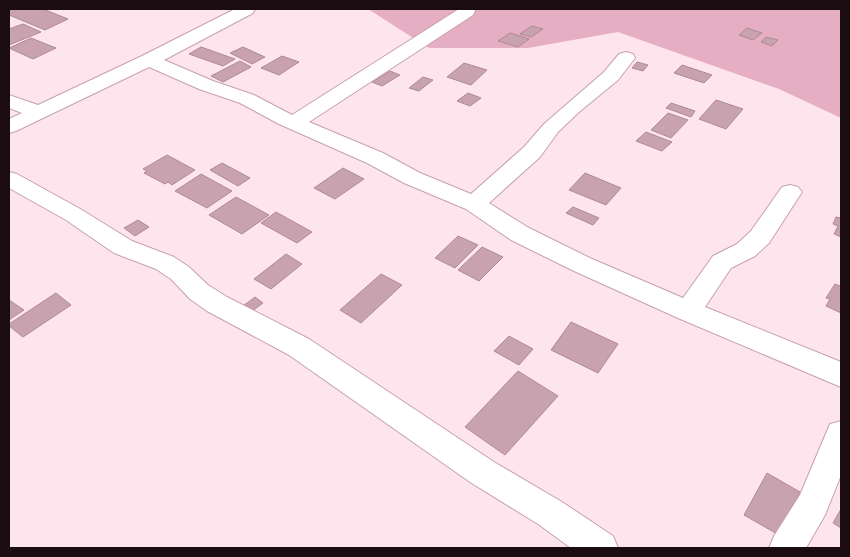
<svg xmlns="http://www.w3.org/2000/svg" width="850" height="557" font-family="'Archivo Narrow',sans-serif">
  <rect width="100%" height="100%" fill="#fee5ed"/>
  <!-- green -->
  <path fill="#e6aec3" d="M368 9H841V118L779 89 618 32 528 48H429Z"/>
  <!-- building -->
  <path fill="#c9a2b0" stroke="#ae8996" d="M9 9H43L68 19 45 30 9 15Z
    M23 24 41 32 9 45V29Z
    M532 26 543 29 531 37 520 34Z
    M747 28 762 33 753 40 739 35Z
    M510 33 529 39 518 47 498 41Z
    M766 37 778 40 772 46 761 42Z
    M31 38 56 48 33 59 9 48Z
    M201 47 235 59 223 66 189 54Z
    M243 47 265 57 252 64 230 53Z
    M282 56 299 62 279 75 261 68Z
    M240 61 251 67 223 82 211 76Z
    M637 62 648 65 643 71 632 68Z
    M464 63 487 70 471 85 447 77Z
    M682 65 712 75 704 83 674 73Z
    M390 71 400 75 382 86 372 82Z
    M423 77 433 80 419 91 409 88Z
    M468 93 481 98 470 106 457 101Z
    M716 100 743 109 726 129 699 119Z
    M671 103 695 111 691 117 666 108Z
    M668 113 688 120 671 138 651 130Z
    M646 132 672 142 662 151 636 141Z
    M167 155 195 170 172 185 168 182 165 184 144 173 147 171 143 169Z
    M222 163 250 178 238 186 210 170Z
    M343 168 364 179 335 199 314 188Z
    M585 173 621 188 606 205 569 190Z
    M201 174 232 191 207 208 175 191Z
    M236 197 269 215 242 234 209 215Z
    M573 207 599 218 593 225 566 213Z
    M276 212 312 232 297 243 261 223Z
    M836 217 841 218V237L834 234 838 226 833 224Z
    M138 220 149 227 135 236 124 228Z
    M458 236 478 245 455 268 435 258Z
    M482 247 503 257 479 281 458 270Z
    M286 254 302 264 271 289 254 279Z
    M381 274 402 285 361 323 340 310Z
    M835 284 840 286 841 284V313L826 306 830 299 826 298Z
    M56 293 71 305 23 337 9 326V324Z
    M255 297 263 303 251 312 243 306Z
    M9 300 24 310 9 320Z
    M571 322 618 344 598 373 551 350Z
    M509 336 533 349 519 365 494 351Z
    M518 371 558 396 505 455 465 427Z
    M767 473 800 492 779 535 744 515Z
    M841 509V528L833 523Z"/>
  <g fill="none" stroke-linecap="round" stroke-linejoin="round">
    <defs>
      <path id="minor" d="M235 9H255L253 13 164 60 213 81 254 95 292 115 459 9H474L475 11 473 15 309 122 383 153 420 173 471 194 524 147 544 124 604 72 619 54 626 52 633 54 635 58 618 80 579 112 558 132 540 157 489 203 529 228 592 259 683 298 713 256 737 244 751 231 782 187 790 185 798 187 802 192 769 243 755 256 731 268 705 307 841 362V387L678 318 574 271 511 240 466 209 404 183 367 163 279 124 240 103 199 89 149 67 16 131 9 133V119L22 113 9 108V95L38 105 142 56Z
        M9 172 17 174 82 210 132 241 174 257 189 267 208 285 227 297 309 339 494 462 562 502 613 536 618 548H571L538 524 470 482 289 355 207 311 190 299 171 279 156 269 114 253 66 220 9 188Z
        M841 421V475L825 515 806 548H769L774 536 800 495 830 424Z"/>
    </defs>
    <!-- minor casing -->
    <use href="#minor" stroke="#c7a0ae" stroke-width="2"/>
    <!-- minor -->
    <use href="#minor" fill="#fff" fill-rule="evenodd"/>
  </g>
  <!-- border -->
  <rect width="850" height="557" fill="none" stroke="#1a0c11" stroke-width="20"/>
</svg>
